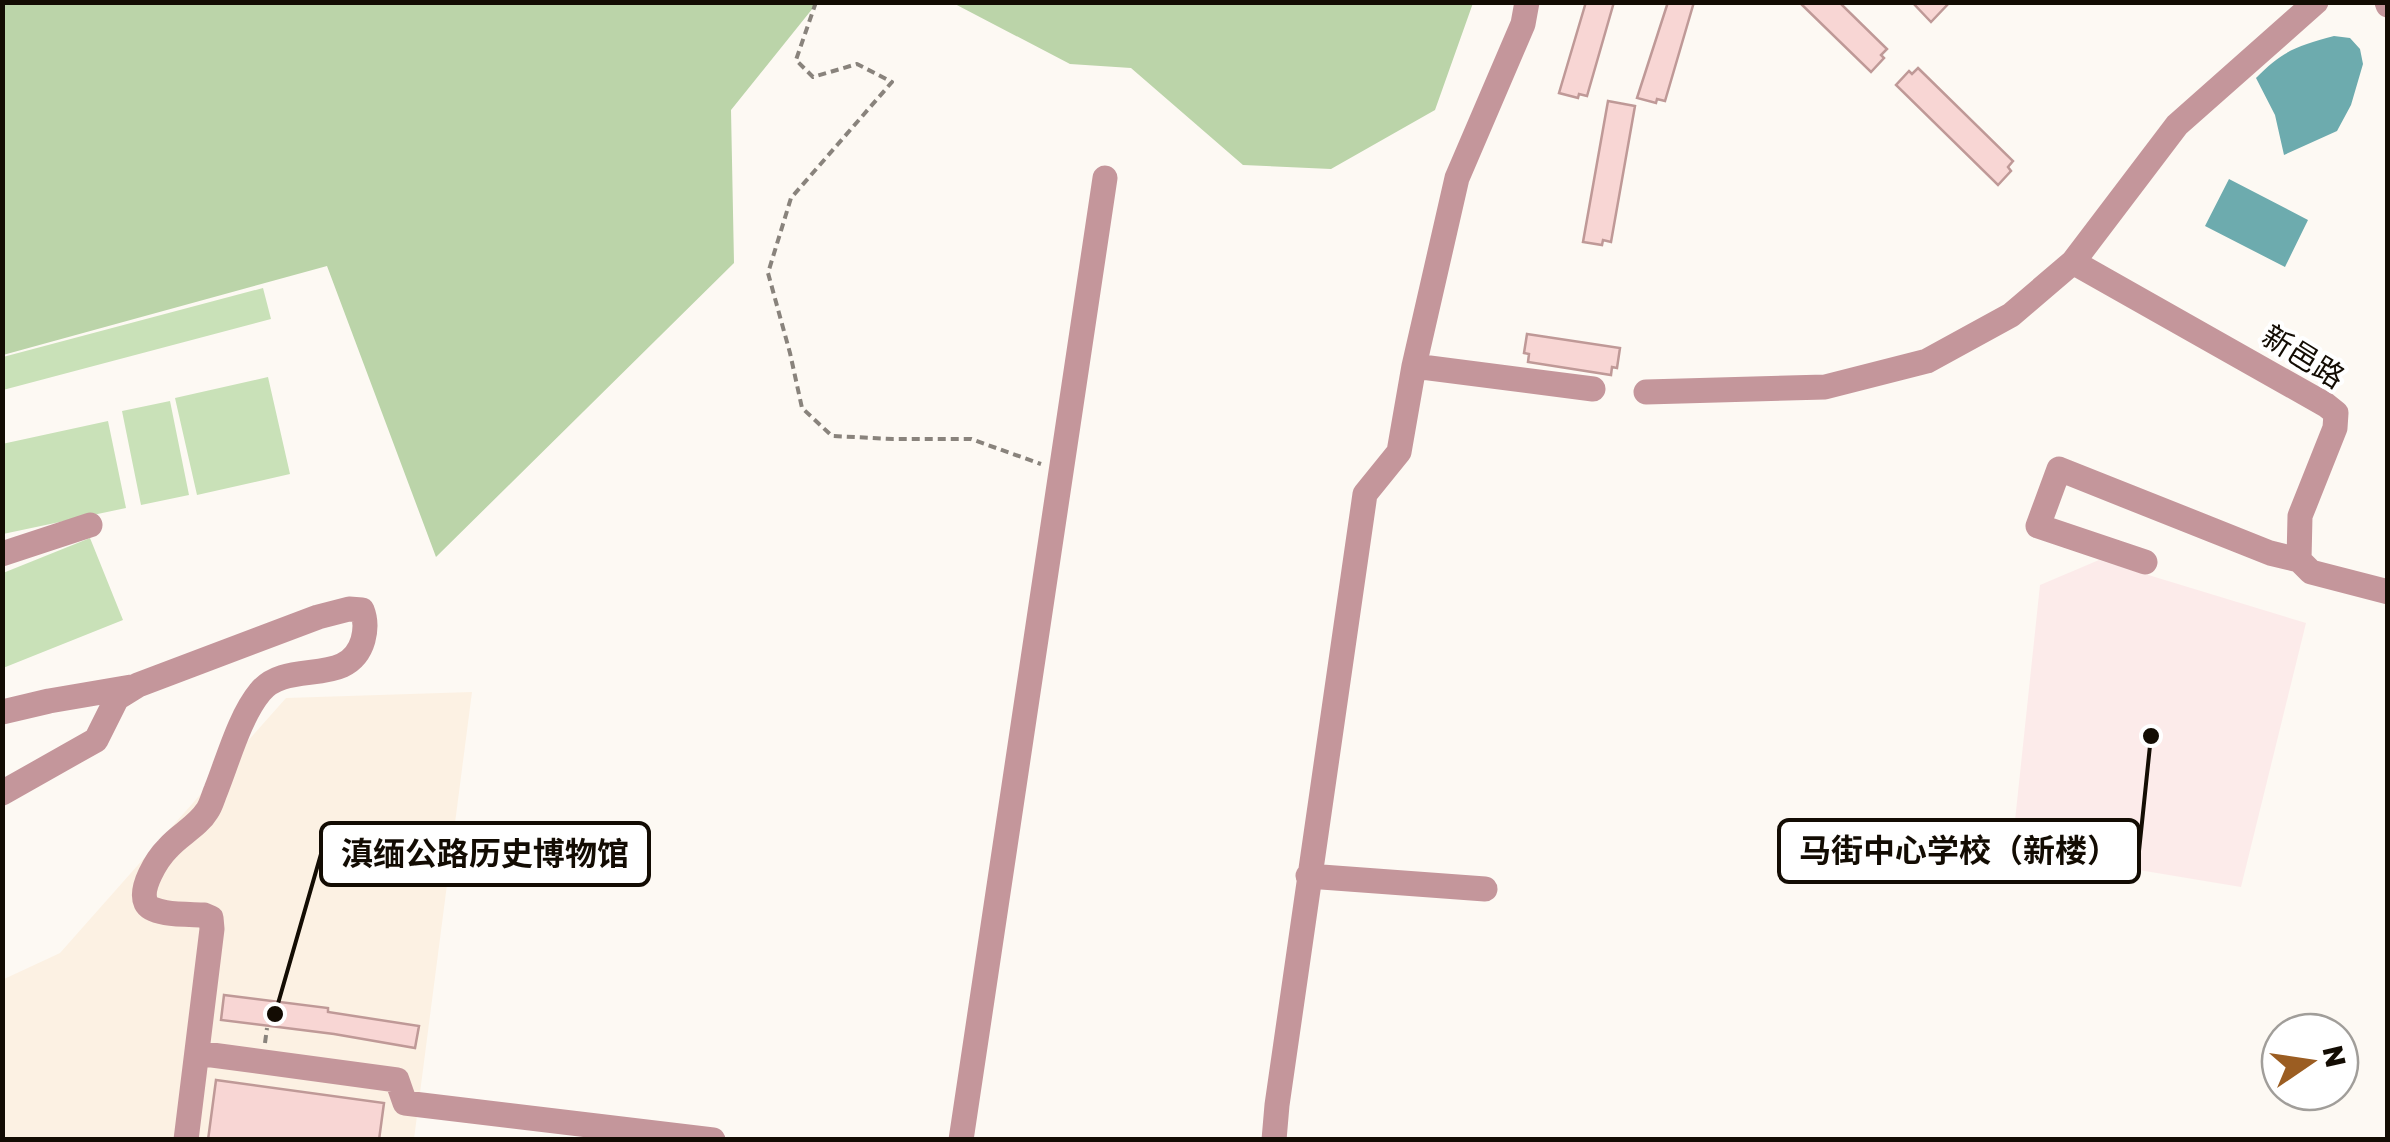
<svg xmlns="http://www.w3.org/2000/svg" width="2390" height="1142" font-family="'Golos Text','Noto Sans SC',sans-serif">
  <rect width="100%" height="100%" fill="#fdf9f3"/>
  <!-- built -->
  <path fill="#fcf1e3" d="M472 692 414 1139H3L2 980 60 953 286 698Z"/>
  <!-- education -->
  <path fill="#fcebea" d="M2099 560 2306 623 2241 887 2012 849 2040 585Z"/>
  <!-- green -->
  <path fill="#c9e1b8" d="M263 288 271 319 3 390V357Z
    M268 377 290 474 197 495 175 398Z
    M170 401 189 495 141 505 122 411Z
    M108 421 126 508 3 534 2 444Z
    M90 538 123 620 3 668V573Z"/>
  <!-- forest -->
  <path fill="#bbd4a9" d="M3 2H817V3L731 110 734 263 436 557 327 266 3 355Z
    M953 3H1473L1435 110 1331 169 1243 165 1131 68 1070 64Z"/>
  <!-- water -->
  <path fill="#6dabae" d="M2334 36 2350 38 2360 49 2363 64 2351 105 2337 131 2284 155 2275 115 2256 78C2282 51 2297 46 2334 36Z
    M2229 179 2308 220 2285 267 2205 226Z"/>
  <!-- building -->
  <path fill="#f8d6d4" stroke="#bf9997" stroke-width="2.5" d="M1586 2H1614L1587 96 1579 94 1578 98 1559 93Z
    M1668 2H1694L1665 101 1657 99 1656 103 1637 98Z
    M1799 2H1839L1887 49 1881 55 1884 58 1871 72Z
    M1912 2H1950L1931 22Z
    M1918 68 2013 161 2008 167 2011 171 1998 185 1896 85 1909 71 1912 74Z
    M1608 101 1635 106 1611 242 1603 240 1602 245 1583 242Z
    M1527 334 1620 348 1617 368 1612 367 1611 375 1528 362 1529 354 1524 353Z
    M224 995 328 1008V1012L419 1026 415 1048 334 1034 221 1020Z
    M216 1080 384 1103 379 1140H208Z"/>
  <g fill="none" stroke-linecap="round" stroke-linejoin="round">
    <!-- path -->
    <path stroke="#89837c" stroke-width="4" stroke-dasharray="8 5" stroke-linecap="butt" d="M816 2 796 60 813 77 857 64 892 82 791 198 768 273 790 353 802 408 832 436 893 439H971L1041 464
      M265 1043 267 1028"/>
    <!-- minor -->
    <path stroke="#c4969b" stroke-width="25" d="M2387 2 2388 5
      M2073 262 2326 405 2336 413 2335 428 2300 516 2299 560 2311 572 2388 592
      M1414 366 1593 389
      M1646 392 1825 387 1927 361 2011 315 2073 262 2177 125 2316 2
      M2 554 90 525
      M2145 562 2038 526 2059 469 2270 553 2299 560
      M2 712 49 701 131 687
      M2 793 96 740 117 698 138 685 318 617 349 609 362 610C366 620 366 629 363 640 349 689 287 658 260 692 240 716 228 760 216 790 213 797 211 806 207 811 198 826 179 835 168 848 157 859 139 888 146 903 152 916 190 914 204 915L211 918 212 929 186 1140
      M1308 876 1485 889
      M197 1053 397 1080 405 1103 713 1140
      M961 1140 1105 178
      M1274 1140 1277 1105 1365 494 1399 452 1414 366 1457 178 1523 24 1527 2"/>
  </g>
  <g text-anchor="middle" stroke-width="8" stroke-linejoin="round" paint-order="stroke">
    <!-- street labels -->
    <g font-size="30" fill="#130c03" stroke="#fff">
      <text transform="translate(2303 357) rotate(32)" y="10">新邑路</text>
    </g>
  </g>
  <!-- callouts -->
  <path fill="none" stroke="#130c03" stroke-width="4" d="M2151 736L2139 851M275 1014L321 854"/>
  <g fill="#130c03" stroke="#fff" stroke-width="4">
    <circle cx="2151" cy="736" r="10"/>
    <circle cx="275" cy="1014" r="10"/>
  </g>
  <g fill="#fff" stroke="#130c03" stroke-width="4">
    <rect x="1779" y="820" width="360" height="62" rx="10"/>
    <rect x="321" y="823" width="328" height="62" rx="10"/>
  </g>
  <g font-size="32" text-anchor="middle" font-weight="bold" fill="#130c03">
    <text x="1959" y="862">马街中心学校（新楼）</text>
    <text x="485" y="865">滇缅公路历史博物馆</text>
  </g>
  <!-- border -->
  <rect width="2390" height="1142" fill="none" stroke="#130c03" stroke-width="10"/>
  <!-- north arrow -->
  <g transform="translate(2310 1062) rotate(77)"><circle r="48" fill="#ffffff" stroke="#a19e9a" stroke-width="2.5"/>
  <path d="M0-8L18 38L0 25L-18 38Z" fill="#9b5d22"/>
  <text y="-15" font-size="28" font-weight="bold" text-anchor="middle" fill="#130c03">N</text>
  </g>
</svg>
